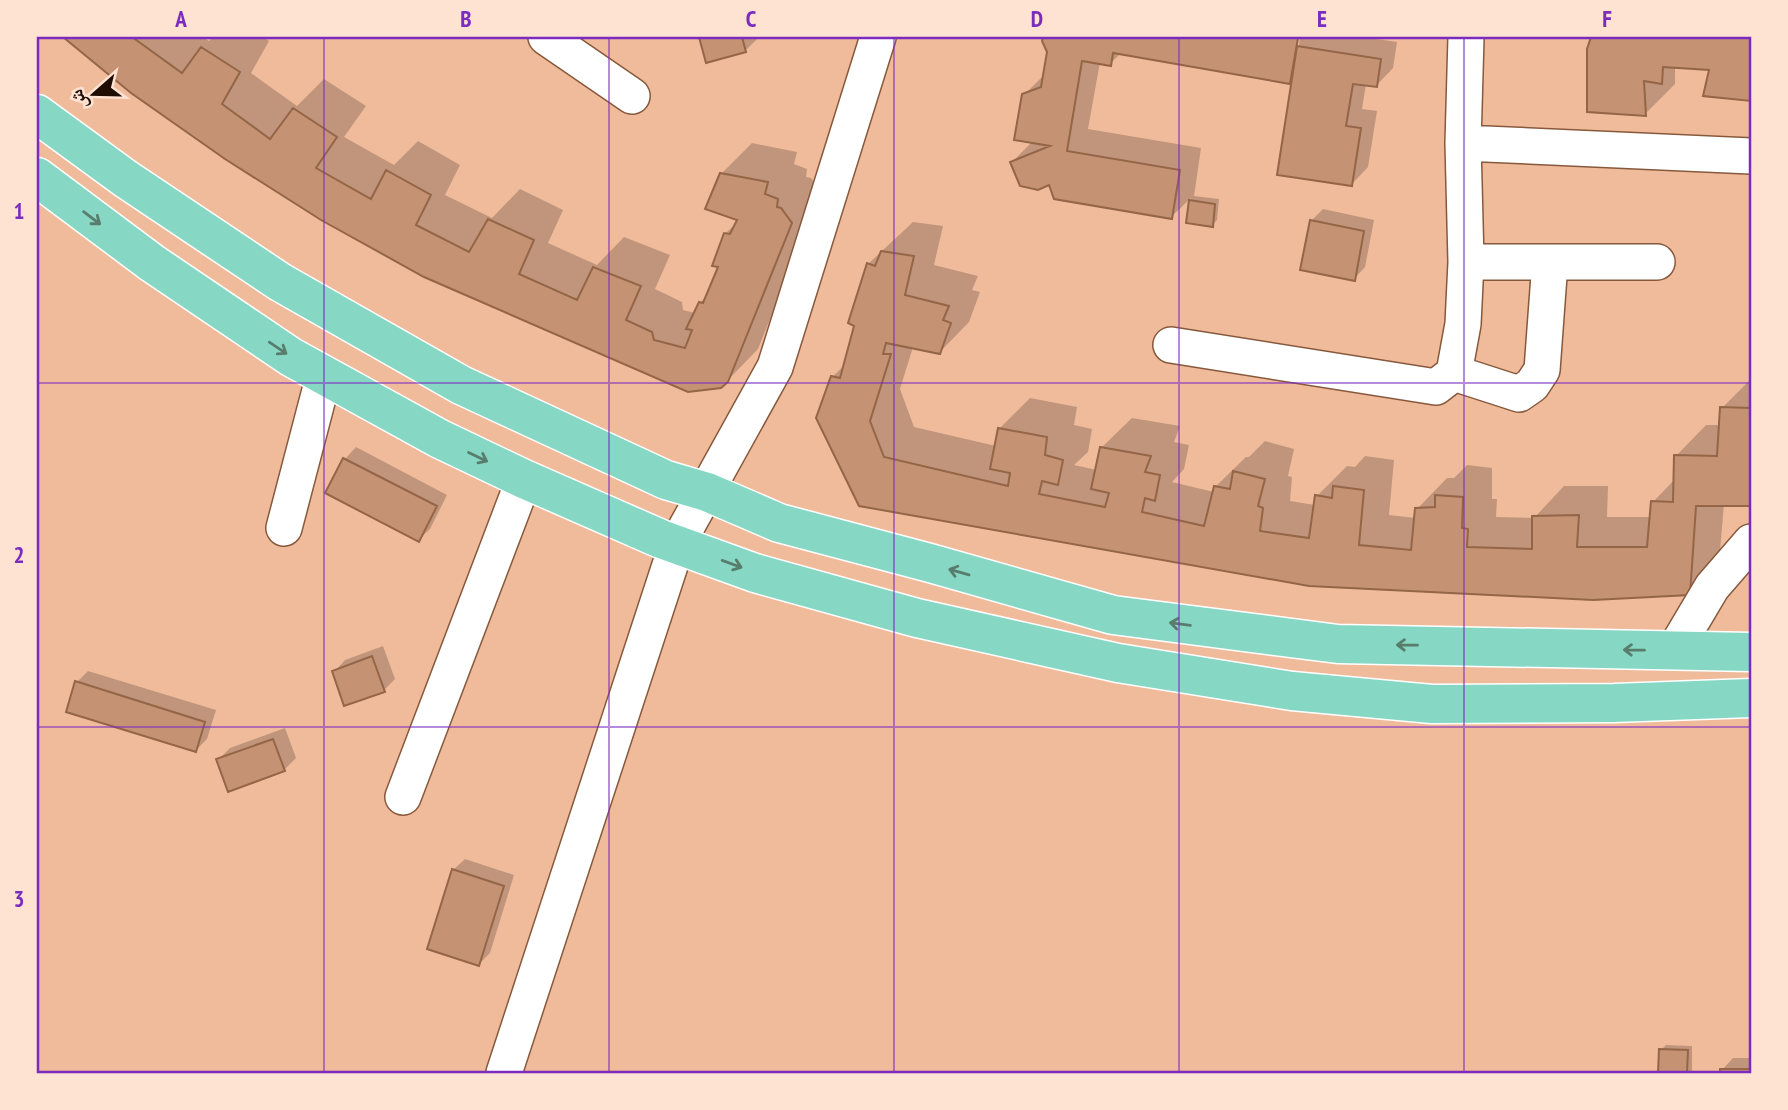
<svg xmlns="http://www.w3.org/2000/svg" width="1788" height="1110" font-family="'PT Sans Narrow','Noto Naskh Arabic',sans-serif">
  <rect width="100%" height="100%" fill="#f0bb9b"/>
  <!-- shadow -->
  <path fill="#0003" d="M66 37H203L209 41 213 37H263L269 41 251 73 297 106 324 79 366 106 344 137 394 165 418 141 460 165 445 195 492 218 520 189 563 210 548 243 597 265 624 237 670 255 655 289 682 302 683 310 695 313 700 303 708 294 720 266 725 234 738 221 721 174 752 143 797 152 794 164 807 169 806 177 811 178 821 192 758 349 727 381 132 91Z
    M700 37H759L746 50 707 60Z
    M1045 37H1297L1294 51 1299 46 1300 37H1363L1397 42 1393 68 1376 86 1366 84 1362 109 1377 111 1368 167 1351 185 1294 79 1290 82 1121 53 1110 64 1100 62 1088 129 1201 148 1194 196 1219 199 1217 220 1212 225 1188 222 1191 198 1171 217 1050 183 1012 162 1033 141 1024 95 1045 74 1049 52 1044 41Z
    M1593 37H1751V100L1705 95 1712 68 1677 66 1675 68V84L1645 114 1589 50Z
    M1323 209 1374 220 1365 267 1354 279 1311 221Z
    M913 222 943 226 934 265 978 276 972 290 980 292 969 322 939 353 913 347 900 389 914 427 996 446 999 429 1030 398 1077 407 1074 425 1092 429 1088 452 1074 465 1097 470 1101 448 1132 418 1180 426 1174 442 1189 445 1184 469 1172 482 1214 492 1215 487 1246 457H1249L1265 441 1294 449 1288 476 1292 477 1290 501 1315 505 1317 496 1347 466 1355 467 1365 456 1394 460 1389 515 1416 518 1417 509 1447 478H1454L1467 465 1492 468V499H1497L1496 517 1534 518 1564 486H1608L1607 517H1651L1653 502 1675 479 1676 456 1706 425H1721L1722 408 1751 379V504H1724L1719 563 1689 593 860 504 832 377 846 364 868 264Z
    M356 447 447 495 430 529 418 540 327 493 345 459Z
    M383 646 395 679 384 690 334 672 345 660Z
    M88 671 216 710 207 739 196 750 77 682Z
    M285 728 296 758 284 770 218 760 230 748Z
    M465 859 514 875 490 953 479 964 453 870Z
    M1666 1045 1692 1046V1071L1690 1073H1660L1661 1050Z
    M1733 1058H1751V1073H1722V1070Z"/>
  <!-- building -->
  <path fill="#c59374" stroke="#946547" stroke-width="2" d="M63 37H132L182 73 201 47 240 72 222 104 270 139 293 108 337 137 316 168 371 199 386 170 431 195 416 225 469 252 488 219 534 240 519 274 577 300 593 267 641 286 626 320 652 332 654 340 685 348 692 330 686 329 699 302 703 303 718 267 712 266 724 233 730 234 737 220 705 209 720 173 768 182 765 194 778 199 777 207 781 208 792 223 728 382 721 388 688 392 424 277 321 220 225 159 131 93Z
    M699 37H742L746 52 706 63Z
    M1043 37H1290L1298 38 1290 84 1113 53 1111 66 1082 61 1067 151 1180 170 1172 219 1054 199 1049 185 1038 190 1020 186 1010 162 1050 146 1014 140 1022 94 1041 87 1047 52 1042 41Z
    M1591 37H1751V101L1703 96 1709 70 1663 67 1662 84 1644 81 1646 116 1587 112V49Z
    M1297 46 1381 59 1377 87 1353 84 1346 126 1361 128 1352 186 1277 175Z
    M1189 200 1215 204 1213 227 1186 223Z
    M1310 220 1364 231 1355 281 1300 270Z
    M881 251 914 256 905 295 949 306 943 320 951 323 940 354 886 343 883 354H891L870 421 884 457 1008 486 1010 473 990 469 998 428 1047 437 1045 455 1063 460 1058 485 1042 481 1039 494 1105 507 1109 493 1091 489 1100 447 1151 456 1145 472 1160 475 1155 501 1145 498 1142 512 1204 526 1214 486 1230 489 1233 471 1265 479 1258 506 1263 508 1260 531 1309 538 1315 495 1332 498 1333 486 1364 490 1359 545 1411 550 1415 508 1435 507V495L1463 497 1462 528 1468 529 1467 547 1532 549V516L1579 515 1577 547H1647L1651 501 1673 502 1674 455 1717 456 1720 407 1751 408V506H1696L1690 595 1593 600 1309 586 859 506 816 418 831 376 840 378 854 326 848 323 867 263 875 266Z
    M343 458 437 506 419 542 325 493Z
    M372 656 385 692 344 706 332 671Z
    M75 681 205 722 196 752 66 712Z
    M273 739 285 771 228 792 216 759Z
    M452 869 504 886 479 966 427 949Z
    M1659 1049 1688 1050 1687 1073H1658Z
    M1720 1069H1751V1073H1720Z"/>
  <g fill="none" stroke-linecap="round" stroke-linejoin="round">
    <defs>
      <path id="minor" d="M546 37 632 96
        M1463 143 1751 156
        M1466 262H1657
        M1171 345 1436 387 1454 373 1463 324 1466 262 1463 143 1466 37
        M1454 373 1519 394 1532 385 1542 370 1550 262
        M284 528 324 375
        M1674 651 1712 587 1751 542
        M403 797 524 479
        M504 1073 677 544 775 367 878 37"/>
      <path id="major" d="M37 114 126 179 280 282 461 385 666 480 707 492 779 523 930 563 1113 615 1338 644 1751 652
        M37 177 152 263 291 357 440 439 524 479 661 539 755 573 917 618 1118 663 1292 691 1432 704 1614 703 1751 698"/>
    </defs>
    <!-- minor casing -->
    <use href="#minor" stroke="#87593c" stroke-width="38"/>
    <!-- major casing -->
    <use href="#major" stroke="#fff" stroke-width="41"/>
    <!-- minor -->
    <use href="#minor" stroke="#fff" stroke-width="35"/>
    <!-- major -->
    <use href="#major" stroke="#86d8c4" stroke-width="38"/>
  </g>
  <!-- one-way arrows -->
  <defs><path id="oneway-shaft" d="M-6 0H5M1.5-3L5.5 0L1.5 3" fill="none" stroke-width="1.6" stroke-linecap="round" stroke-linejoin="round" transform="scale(1.75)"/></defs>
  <g stroke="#587d6d">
    <use href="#oneway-shaft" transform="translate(92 218) rotate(37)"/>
    <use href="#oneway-shaft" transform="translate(278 348) rotate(34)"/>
    <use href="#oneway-shaft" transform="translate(478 457) rotate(26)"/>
    <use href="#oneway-shaft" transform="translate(732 564) rotate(20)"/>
    <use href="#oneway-shaft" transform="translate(959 572) rotate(-164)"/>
    <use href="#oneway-shaft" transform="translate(1180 624) rotate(-173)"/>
    <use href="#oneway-shaft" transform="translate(1407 645) rotate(-179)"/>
    <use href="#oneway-shaft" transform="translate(1634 650) rotate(-179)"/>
  </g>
  <!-- grid -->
  <path fill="none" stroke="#7b2cbf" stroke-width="2" stroke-opacity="0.55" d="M324 37V1073M609 37V1073M894 37V1073M1179 37V1073M1464 37V1073M37 383H1751M37 727H1751"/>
  <!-- border -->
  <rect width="1788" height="1110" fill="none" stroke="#fee2d2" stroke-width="77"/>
  <!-- north arrow -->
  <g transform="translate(94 94) rotate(250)" stroke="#fee2d2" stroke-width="5" paint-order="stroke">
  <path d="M0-5L12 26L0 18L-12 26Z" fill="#1f0d03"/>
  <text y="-10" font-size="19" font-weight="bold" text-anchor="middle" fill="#1f0d03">ش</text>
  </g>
  <rect x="38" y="38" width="1712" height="1034" fill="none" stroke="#7b2cbf" stroke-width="2.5"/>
  <g font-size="23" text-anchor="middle" font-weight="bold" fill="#7b2cbf">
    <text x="181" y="27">A</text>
    <text x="466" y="27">B</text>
    <text x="751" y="27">C</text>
    <text x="1037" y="27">D</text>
    <text x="1322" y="27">E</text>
    <text x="1607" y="27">F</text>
    <text x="19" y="219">1</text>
    <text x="19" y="563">2</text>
    <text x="19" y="907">3</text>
  </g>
</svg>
